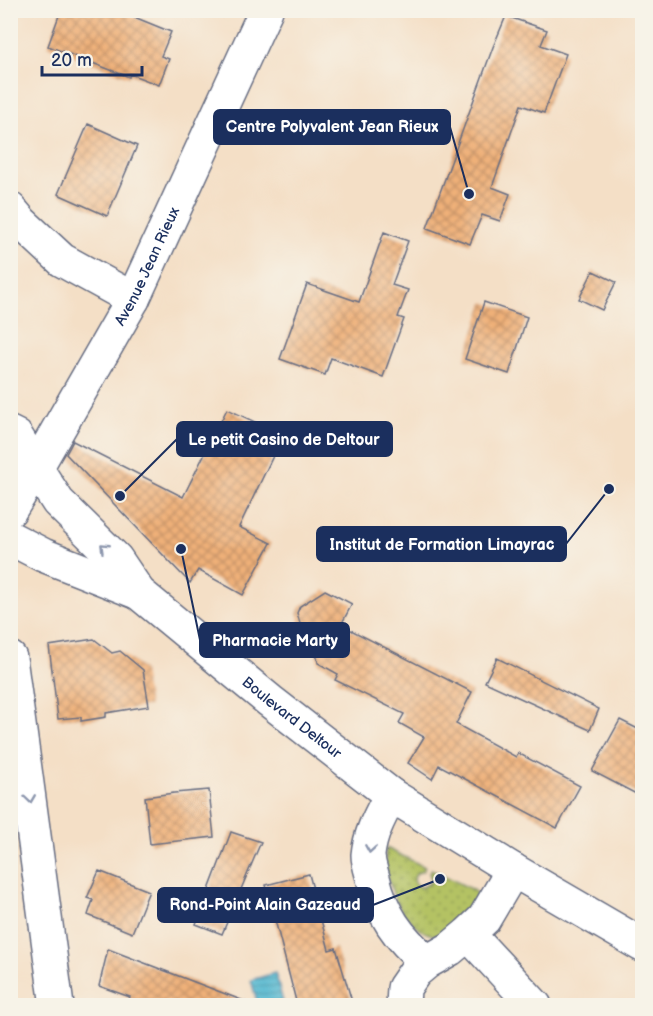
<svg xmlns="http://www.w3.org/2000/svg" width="653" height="1016" font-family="'Balsamiq Sans',sans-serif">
  <defs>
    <pattern id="grass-dots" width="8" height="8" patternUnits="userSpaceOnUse" patternTransform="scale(1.5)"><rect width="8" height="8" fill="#b4c264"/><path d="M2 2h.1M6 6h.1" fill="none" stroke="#929e56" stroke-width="1.8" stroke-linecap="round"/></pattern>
    <pattern id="water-rules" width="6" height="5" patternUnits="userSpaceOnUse" patternTransform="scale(1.5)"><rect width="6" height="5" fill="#51b7d0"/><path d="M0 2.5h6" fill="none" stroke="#4295ac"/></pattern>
    <pattern id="building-cross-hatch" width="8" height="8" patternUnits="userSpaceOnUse" patternTransform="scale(1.5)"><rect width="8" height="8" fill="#efb078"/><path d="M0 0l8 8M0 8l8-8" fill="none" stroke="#c19066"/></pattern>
  </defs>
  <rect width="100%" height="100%" fill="#f7f3e8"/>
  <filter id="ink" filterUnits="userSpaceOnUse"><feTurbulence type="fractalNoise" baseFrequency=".0167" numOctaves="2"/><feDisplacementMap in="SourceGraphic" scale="12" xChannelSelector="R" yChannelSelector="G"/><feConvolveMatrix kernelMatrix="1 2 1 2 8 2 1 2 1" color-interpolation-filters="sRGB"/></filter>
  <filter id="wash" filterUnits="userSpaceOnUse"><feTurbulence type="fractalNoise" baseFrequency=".008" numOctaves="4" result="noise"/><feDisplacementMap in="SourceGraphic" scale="24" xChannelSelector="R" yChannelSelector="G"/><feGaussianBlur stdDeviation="1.35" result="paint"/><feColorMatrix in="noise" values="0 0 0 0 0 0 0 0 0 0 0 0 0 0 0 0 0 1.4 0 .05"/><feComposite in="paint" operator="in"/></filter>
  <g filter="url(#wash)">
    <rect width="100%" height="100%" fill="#f4dfc6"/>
    <!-- grass -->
    <path fill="url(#grass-dots)" stroke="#687861" stroke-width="1.5" d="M386 848 425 867 423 871 417 873C412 879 414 884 421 888L430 883 431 878 429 873 431 869 475 891 477 897C468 907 455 930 443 935 435 937 427 934 421 930 415 925 408 920 404 914 392 899 383 866 386 848Z"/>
    <!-- water -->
    <path fill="url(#water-rules)" stroke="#367397" stroke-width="1.5" d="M275 973 284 1005H258L251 980Z"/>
    <g id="blocks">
      <!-- building -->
      <path fill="url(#building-cross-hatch)" d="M61 10H117L171 32 161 56 169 59 159 85 130 74 129 77 48 46Z
        M506 16 547 30 541 45 566 54 544 113 521 105 492 187 510 194 500 221 482 215 470 244 427 228 493 47Z
        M88 124 137 146 107 216 58 194Z
        M384 232 408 241 392 285 408 290 398 317 404 319 383 377 331 358 325 375 280 359 307 284 359 302Z
        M593 271 616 282 602 310 579 299Z
        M484 302 527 317 509 374 465 359Z
        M227 409 283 435 239 527 271 543 243 595 198 570 190 583 66 454 73 441 183 497Z
        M325 590 352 604 341 625 472 692 456 724 516 757 518 753 580 786 557 828 439 765 432 779 408 763 424 737 399 723 404 714 335 680 338 674 318 663 316 652 295 642 302 630 297 613 300 606Z
        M94 639 112 653 120 651 143 670 149 706 106 713V717L81 721V717L58 719 49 646Z
        M497 658 599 709 590 730 485 682Z
        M620 720 642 731V797L592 771Z
        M209 790 214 837 150 844 145 797 174 793Z
        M231 832 261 842 222 934 196 924Z
        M99 871 149 891 132 933 88 915 93 900 87 898Z
        M309 874 329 950 336 948 353 1005H297L266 885Z
        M108 949 249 1003 248 1005H127L130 997 99 986Z"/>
    </g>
  </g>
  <g filter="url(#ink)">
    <use href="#blocks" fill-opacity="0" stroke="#676d82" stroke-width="1.5"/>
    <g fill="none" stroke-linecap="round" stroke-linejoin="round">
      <defs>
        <path id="street" d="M10 209 21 222 62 260 133 299
          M10 433 16 436 36 468
          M10 658 57 1006
          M391 795C381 814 370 833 368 855 368 862 371 871 373 878 382 915 398 937 427 962
          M468 934 535 1006
          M403 1006 404 988 415 972 427 962 450 949 468 934 484 919 513 870"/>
        <g id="secondary">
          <path id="s1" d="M36 468 58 502 116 559 139 593 270 701 391 795 513 870 642 945"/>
          <path id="s2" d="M10 510 36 468 133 299 266 10"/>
          <path d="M10 538 43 555 139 593"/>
        </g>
      </defs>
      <!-- street casing -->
      <use href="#street" stroke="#676d82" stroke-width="36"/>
      <!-- secondary casing -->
      <use href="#secondary" stroke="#676d82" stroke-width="36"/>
      <!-- street -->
      <use href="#street" stroke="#fff" stroke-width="33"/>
      <!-- secondary -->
      <use href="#secondary" stroke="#fff" stroke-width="33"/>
    </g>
    <!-- one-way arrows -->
    <defs><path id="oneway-chevron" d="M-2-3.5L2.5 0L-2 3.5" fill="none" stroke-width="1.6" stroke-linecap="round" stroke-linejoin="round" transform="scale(1.5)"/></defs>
    <g stroke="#8d97ae">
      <use href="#oneway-chevron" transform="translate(104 547) rotate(-136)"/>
      <use href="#oneway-chevron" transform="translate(30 799) rotate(82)"/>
      <use href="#oneway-chevron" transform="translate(370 849) rotate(99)"/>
    </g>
  </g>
  <g text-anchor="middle" stroke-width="6" stroke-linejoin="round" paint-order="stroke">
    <!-- street labels -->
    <g font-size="15" fill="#1b2f5e" stroke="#f7f3e8">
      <text dy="5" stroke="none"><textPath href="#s2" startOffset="280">Avenue Jean Rieux</textPath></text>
      <text dy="5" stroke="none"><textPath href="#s1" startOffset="360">Boulevard Deltour</textPath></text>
    </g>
  </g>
  <!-- callouts -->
  <path fill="none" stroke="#1b2f5e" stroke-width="2" d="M469 194L450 127M120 496L177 439M609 489L566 544M181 549L200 640M440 879L373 905"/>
  <g fill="#1b2f5e" stroke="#f7f3e8" stroke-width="2">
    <circle cx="469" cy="194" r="6"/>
    <circle cx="120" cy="496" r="6"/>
    <circle cx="609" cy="489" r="6"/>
    <circle cx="181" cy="549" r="6"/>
    <circle cx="440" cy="879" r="6"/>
  </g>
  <g fill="#1b2f5e" stroke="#1b2f5e" stroke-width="2">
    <rect x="214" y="110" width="236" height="34" rx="6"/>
    <rect x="177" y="422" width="215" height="34" rx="6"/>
    <rect x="317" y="527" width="249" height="34" rx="6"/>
    <rect x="200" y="623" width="149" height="34" rx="6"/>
    <rect x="158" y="888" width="215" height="34" rx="6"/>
  </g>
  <g font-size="16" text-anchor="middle" font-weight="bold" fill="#fff">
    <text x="332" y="132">Centre Polyvalent Jean Rieux</text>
    <text x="284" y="445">Le petit Casino de Deltour</text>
    <text x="442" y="550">Institut de Formation Limayrac</text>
    <text x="275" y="646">Pharmacie Marty</text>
    <text x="265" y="910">Rond-Point Alain Gazeaud</text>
  </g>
  <!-- margin -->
  <rect width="653" height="1016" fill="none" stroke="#f7f3e8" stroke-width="36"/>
  <!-- scale -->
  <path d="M42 66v9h100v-9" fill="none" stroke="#1b2f5e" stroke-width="3"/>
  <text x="51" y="66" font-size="18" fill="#1b2f5e" stroke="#f7f3e8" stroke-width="4.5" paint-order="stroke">20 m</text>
</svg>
